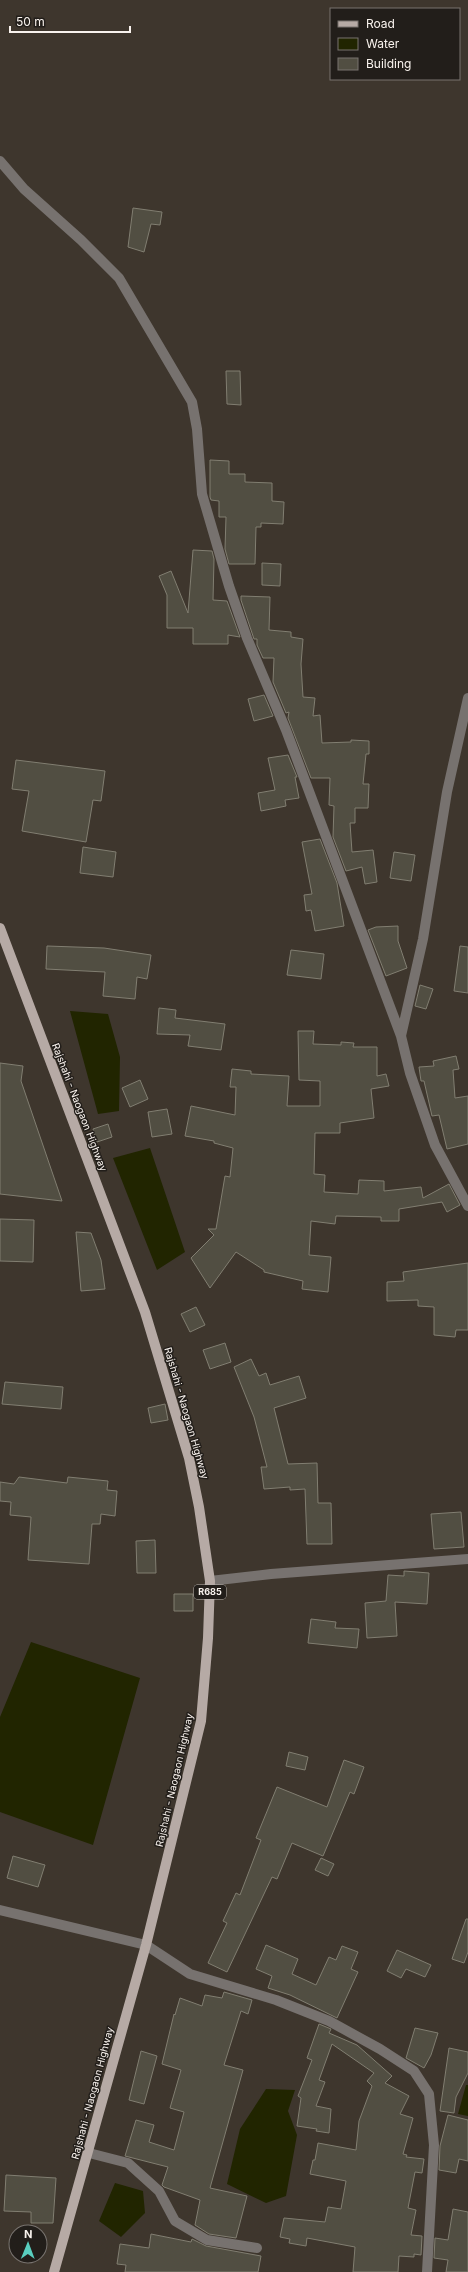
<svg xmlns="http://www.w3.org/2000/svg" width="468" height="2272" font-family="Inter,sans-serif">
  <rect width="100%" height="100%" fill="#3e362d"/>
  <!-- water -->
  <path fill="#212500" d="M70 1011 108 1014 120 1057 119 1111 98 1114Z
    M150 1148 185 1252 157 1270 113 1158Z
    M31 1642 140 1678 93 1845 0 1812V1717Z
    M466 2085H468V2116L458 2114Z
    M266 2089 295 2090 288 2111 297 2135 286 2196 266 2203 227 2184 240 2129Z
    M115 2183 143 2191 145 2213 121 2237 99 2221Z"/>
  <!-- building -->
  <path fill="#514e42" stroke="#817e71" d="M133 208 162 212 160 225 151 224 144 252 128 247Z
    M226 371H240L241 405 227 404Z
    M210 460 229 461V474H245V482L272 483V501L284 502 283 524 261 523V527H256L255 564H229L225 549 226 517H219V501L211 500 210 497Z
    M193 550 212 551 214 559 213 600 227 601 240 637 228 635V644H193V628H167V595L159 576 171 571 188 613Z
    M262 563 281 564 280 586 262 585Z
    M241 596 270 597 269 630 291 632V637L303 639 301 664 303 697 315 698 313 716 320 715 322 743 351 742V740L369 741V754H366L363 784H369L368 808H355V823H350L352 852 373 850 377 882 365 884 362 867 346 871 333 837 334 806 329 805 330 778H311L288 718 289 712 286 713 273 682 274 658H263L257 645V639H254L241 600Z
    M264 695 273 716 254 721 248 699Z
    M288 755 297 777H295L299 798 285 800 286 806 261 811 258 793 275 790 268 758Z
    M16 760 105 771 101 801 93 800 86 842 22 831 29 791 12 789Z
    M320 839 337 883 344 926 315 931 311 910 306 911 304 895 312 894 302 842Z
    M83 847 116 852 113 877 80 873Z
    M394 852 415 855 411 881 390 878Z
    M398 926V941L407 968 386 976 368 930 376 927Z
    M47 946 104 948 151 955 147 979 137 977 135 999 103 996 105 972 46 969Z
    M460 946 468 947V993L454 991Z
    M291 950 324 954 321 979 287 975Z
    M420 985 433 989 426 1009 415 1006Z
    M159 1008 176 1010 175 1018 225 1024 221 1050 188 1046 190 1035 157 1034Z
    M298 1031H314L313 1044 341 1045V1042L354 1043 353 1047H377V1076L386 1074 389 1086 371 1089 374 1118 340 1123V1133H315L314 1174 325 1175 324 1192 358 1194 359 1180 384 1181V1191L421 1187 423 1198 449 1184 460 1205 447 1212 442 1202 399 1209V1221H381V1217L336 1216 335 1224 311 1221 309 1255 331 1257 328 1292 302 1289 303 1281 264 1272V1270L236 1252 210 1288 191 1258 214 1235 208 1229H216L225 1176 230 1177 233 1148 214 1143V1141L185 1136 191 1106 235 1115 236 1087H230L232 1069 251 1071V1074L289 1076 287 1106H320V1081L299 1080Z
    M456 1056 459 1069 453 1070 455 1098 468 1096V1144L447 1149 439 1115 432 1116 424 1081H421L419 1067 434 1066 433 1061Z
    M0 1063 23 1066 21 1081 62 1201 0 1194Z
    M140 1080 148 1099 130 1107 122 1088Z
    M167 1109 172 1134 152 1137 148 1112Z
    M108 1124 112 1137 97 1142 93 1129Z
    M0 1219 34 1220 33 1262 0 1261Z
    M76 1232 91 1233 101 1260 105 1289 81 1291Z
    M468 1263V1330H456L455 1337 434 1335V1307L418 1306V1300L387 1301V1282L404 1281 403 1272Z
    M196 1307 205 1325 190 1332 181 1314Z
    M225 1343 231 1362 210 1369 203 1350Z
    M251 1359 259 1376 266 1373 270 1385 299 1376 306 1398 274 1408 288 1464 317 1463 318 1503H331L332 1544H307L305 1489 290 1490V1487L264 1489 261 1467H267L254 1417 234 1367Z
    M5 1382 63 1387 61 1409 2 1404Z
    M165 1404 168 1420 151 1423 148 1408Z
    M19 1477 67 1483 68 1477 108 1481 107 1490 117 1491 115 1516 101 1514 100 1524H92L89 1564 28 1560 31 1517 10 1515 11 1502 0 1501V1482L14 1484Z
    M461 1512 464 1547 434 1549 431 1514Z
    M155 1540 156 1573H137L136 1541Z
    M404 1571 429 1573 427 1604 395 1602 397 1636 367 1638 365 1603 386 1601 388 1575 404 1576Z
    M174 1594H193V1611H174Z
    M311 1619 336 1622 335 1628 359 1629 357 1648 308 1643Z
    M289 1752 308 1757 305 1770 286 1766Z
    M344 1760 364 1767 354 1794 350 1792 323 1856 292 1843 277 1879 272 1877 227 1972 208 1963 227 1923 223 1921 236 1893 240 1895 261 1840 256 1838 277 1787 327 1807Z
    M13 1856 45 1865 38 1887 7 1878Z
    M321 1858 334 1864 328 1876 315 1870Z
    M466 1919H468V1952L464 1963 452 1959Z
    M266 1945 298 1959 292 1974 316 1985 329 1957 336 1960 342 1946 358 1952 351 1969 358 1972 337 2018 290 1995 268 1988 272 1976 256 1969Z
    M397 1950 431 1965 425 1977 406 1969 401 1978 387 1971Z
    M224 1992 252 2000 248 2014 241 2011 224 2065 243 2070 210 2188 247 2196 236 2238 209 2234 195 2225 200 2200 164 2187 162 2185 168 2167 125 2156 136 2120 154 2125 149 2142 174 2150 184 2112 170 2108 181 2070 162 2064 174 2014 175 2015 180 1998 202 2006 205 1995 222 1998Z
    M319 2024 331 2029 329 2033 357 2045 392 2076 385 2083 409 2096 400 2114 413 2118 403 2154 407 2155 406 2157 424 2159 422 2173 415 2172 408 2208 416 2210 411 2235 422 2236 421 2255 414 2254V2257L399 2256 398 2272H353L355 2247 307 2238 306 2246 289 2243 290 2239 280 2237 284 2218 325 2222 328 2207 341 2209 346 2181 310 2174 313 2160H315L318 2143 356 2150 359 2121 372 2086 367 2081 374 2073 332 2044 319 2080 325 2082 316 2106 331 2109 329 2133 316 2131 317 2129 297 2126 301 2098 298 2096 312 2060 307 2058Z
    M415 2028 438 2033 431 2055 424 2068 406 2058Z
    M449 2048 468 2052V2073L456 2097 454 2113 440 2111Z
    M141 2051 157 2056 144 2104 129 2100Z
    M448 2115 468 2120V2161L459 2159 456 2173 439 2170 440 2146Z
    M6 2175 56 2178 53 2223H31V2212L4 2211Z
    M453 2209 468 2212V2272H446L448 2260 434 2258 435 2238 448 2240Z
    M151 2234 191 2242 192 2239 206 2246 261 2256 258 2272H125L126 2265 117 2264 120 2244 149 2248Z"/>
  <g fill="none" stroke-linecap="round" stroke-linejoin="round">
    <!-- street -->
    <path stroke="#77726f" stroke-width="10" d="M0 161 24 189 81 240 119 278 192 402 197 429 202 494 229 586 247 638 286 730 401 1036 410 1073 435 1145 468 1206
      M401 1036 423 939 447 792 468 698
      M210 1581 271 1574 468 1559
      M0 1910 146 1945 190 1974 276 2000 329 2021 380 2049 414 2071 429 2094 434 2145 427 2272
      M89 2153 128 2163 159 2191 175 2221 207 2240 257 2248"/>
    <!-- primary -->
    <path stroke="#b6aaa5" stroke-width="10" d="M0 928 145 1312 189 1458 199 1507 210 1581 208 1638 201 1721 146 1945 54 2272"/>
  </g>
  <g text-anchor="middle" stroke-width="3" stroke-linejoin="round" paint-order="stroke">
    <!-- shield labels -->
    <rect fill="#221e1a" stroke="#b8b3ae" stroke-width="1" x="194" y="1585" width="32" height="14" rx="3"/>
    <g font-size="9" font-weight="bold" fill="#f9f3ee">
      <text x="210" y="1595">R685</text>
    </g>
    <!-- street labels -->
    <g font-size="10" fill="#f9f3ee" stroke="#221e1a">
      <text transform="translate(80 1107) rotate(69)" y="4">Rajshahi - Naogaon Highway</text>
      <text transform="translate(187 1413) rotate(74)" y="4">Rajshahi - Naogaon Highway</text>
      <text transform="translate(174 1780) rotate(-77)" y="4">Rajshahi - Naogaon Highway</text>
      <text transform="translate(92 2093) rotate(-75)" y="4">Rajshahi - Naogaon Highway</text>
    </g>
  </g>
  <!-- legend -->
  <rect x="330" y="8" width="130" height="72" fill="#221e1a" stroke="#78736f"/>
  <rect x="338" y="21" width="20" height="6" fill="#b6aaa5" stroke="#78736f"/>
  <text x="366" y="28" font-size="12" fill="#f9f3ee">Road</text>
  <rect x="338" y="38" width="20" height="12" fill="#212500" stroke="#78736f"/>
  <text x="366" y="48" font-size="12" fill="#f9f3ee">Water</text>
  <rect x="338" y="58" width="20" height="12" fill="#514e42" stroke="#78736f"/>
  <text x="366" y="68" font-size="12" fill="#f9f3ee">Building</text>
  <!-- north arrow -->
  <g transform="translate(28 2244) rotate(1)"><circle r="19" fill="#221e1a" stroke="#78736f"/>
  <path d="M0-3L7 15L0 10L-7 15Z" fill="#59cebf"/>
  <text y="-6" font-size="11" font-weight="bold" text-anchor="middle" fill="#f9f3ee">N</text>
  </g>
  <!-- scale -->
  <path d="M10 26v6h120v-6" fill="none" stroke="#f9f3ee" stroke-width="2"/>
  <text x="16" y="26" font-size="12" fill="#f9f3ee" stroke="#221e1a" stroke-width="3" paint-order="stroke">50 m</text>
</svg>
